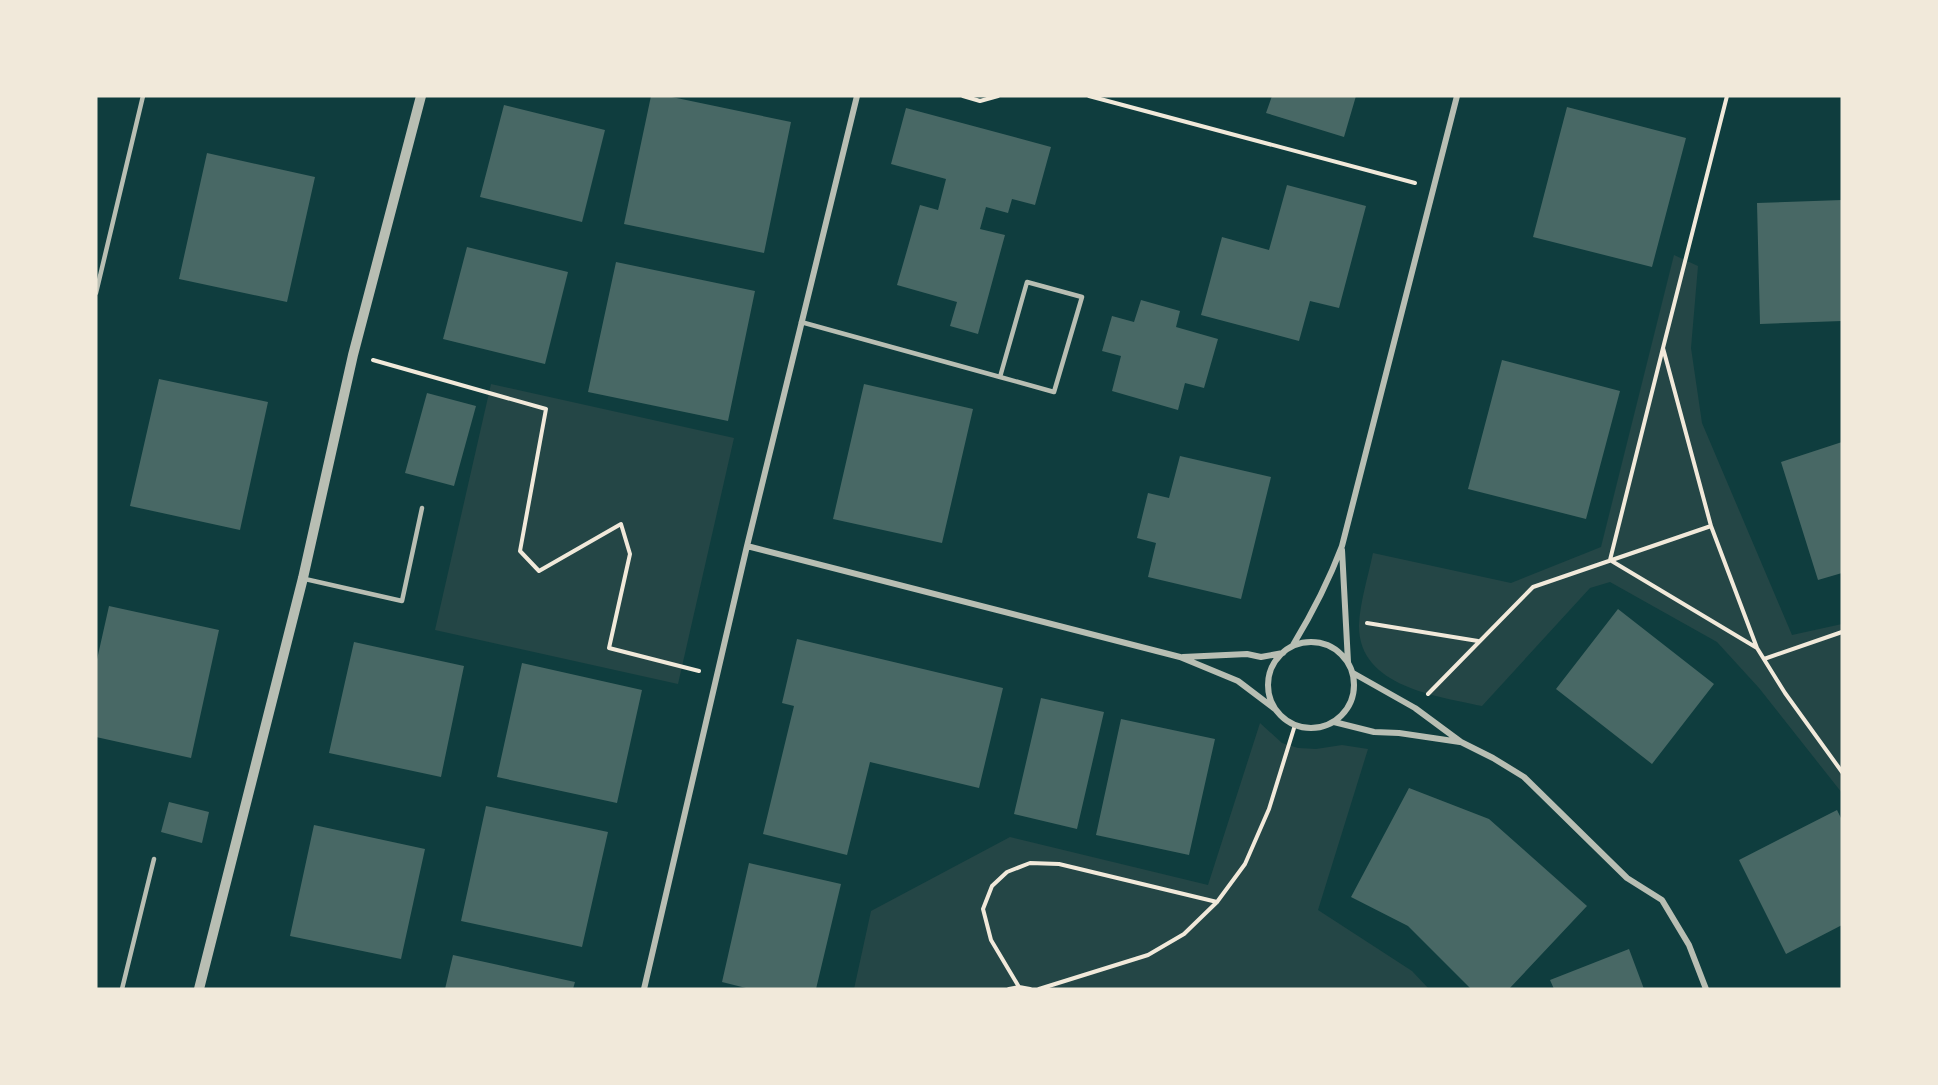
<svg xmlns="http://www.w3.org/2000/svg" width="1938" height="1085" font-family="Jost,sans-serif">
  <rect width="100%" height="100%" fill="#0f3d3e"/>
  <!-- green -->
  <path fill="#244646" d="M1674 255 1698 266 1691 348 1702 423 1792 635 1842 624V793L1759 688 1717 642 1610 582 1590 588 1482 706C1438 696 1358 687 1359 625 1360 602 1368 577 1373 553L1511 583 1601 547Z
    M491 384 734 438 678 684 435 630Z
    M1260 723 1282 743 1298 748 1316 749 1342 745 1368 749 1318 910 1412 971 1429 989H854L871 911 1010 837 1208 885Z"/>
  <!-- building -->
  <path fill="#486865" d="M651 96H667L791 122 764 253 624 224Z
    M1272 96H1356L1344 137 1266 113Z
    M504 105 605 130 582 222 480 197Z
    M1567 107 1686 138 1652 267 1533 237Z
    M906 108 1051 147 1035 205 1012 199 1008 213 986 207 980 229 1005 235 978 334 950 326 957 302 897 285 920 205 938 210 946 179 891 164Z
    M207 153 315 177 287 302 179 279Z
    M1287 185 1366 206 1339 308 1310 301 1299 341 1201 315 1222 237 1269 250Z
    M1842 200V321L1760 324 1757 203Z
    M467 247 568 272 545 364 443 339Z
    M616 262 755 291 728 421 588 392Z
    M1141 300 1180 311 1176 327 1218 339 1204 388 1185 383 1178 410 1112 391 1121 356 1102 351 1112 316 1134 322Z
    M1502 360 1620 391 1586 519 1468 489Z
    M159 379 268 402 240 530 130 506Z
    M864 384 973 409 942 543 833 519Z
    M427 393 476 406 454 486 405 473Z
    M1842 442V573L1818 580 1781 462Z
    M1180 456 1271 477 1241 599 1148 577 1156 543 1137 538 1148 493 1169 498Z
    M109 606 219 630 191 758 96 737V664Z
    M1618 609 1714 684 1652 764 1556 689Z
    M797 639 1003 688 979 788 870 762 847 855 763 834 794 706 782 703Z
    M354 642 464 666 441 777 329 753Z
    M522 663 642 690 617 803 497 777Z
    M1041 698 1104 712 1077 829 1014 814Z
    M1121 719 1215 739 1189 855 1096 835Z
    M1409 788 1489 819 1587 906 1509 989H1471L1408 926 1351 897Z
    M169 802 209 812 202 843 161 832Z
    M486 806 608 832 582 947 461 921Z
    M1837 810 1842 820V925L1786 954 1739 860Z
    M314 825 425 849 401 959 290 936Z
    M749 863 841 884 816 989H750L722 982Z
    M1629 949 1644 989H1554L1550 980Z
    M453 955 575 982 573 989H445Z"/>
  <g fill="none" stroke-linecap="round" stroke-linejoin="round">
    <!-- path -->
    <path stroke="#f1e9da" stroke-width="4" d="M963 96 980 101 998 96
      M1089 96 1415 183
      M1663 348 1727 96
      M373 360 546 409 520 551 539 571 621 524 630 554 609 648 699 671
      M1367 623 1478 641
      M1757 648 1711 526 1663 348 1610 560 1757 648 1785 693 1842 772
      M1764 659 1842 632
      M1428 694 1533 587 1711 526
      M1019 987 991 940 983 909 992 886 1007 872 1030 863 1059 864 1217 902
      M1009 989 1019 987 1030 989
      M1039 989 1148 955 1184 934 1217 902 1245 864 1269 809 1295 725"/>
    <!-- service -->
    <path stroke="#b8beb3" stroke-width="4.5" d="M1027 282 1082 297 1054 392 1000 377Z
      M96 293 143 96
      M801 322 1000 377
      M305 579 402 601 422 508
      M122 989 154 859"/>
    <!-- minor -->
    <path stroke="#b8beb3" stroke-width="6" d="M747 546 1180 657 1238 681 1275 709
      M1342 550 1348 662
      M1268 685a43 43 0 1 1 86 0a43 43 0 1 1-86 0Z
      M1293 645C1313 612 1328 583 1342 546L1457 96
      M1183 657 1247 654 1261 657 1283 653
      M1353 673 1415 708 1461 742 1493 758 1524 777 1627 878 1662 900 1689 945 1706 989
      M1334 722 1374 732 1399 733 1460 742
      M644 989 747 546 857 96"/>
    <!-- tertiary -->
    <path stroke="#b8beb3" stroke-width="10" d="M199 989 303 578 353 355 421 96"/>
  </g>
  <!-- border -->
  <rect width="1938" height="1085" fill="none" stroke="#f1e9da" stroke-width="195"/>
</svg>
